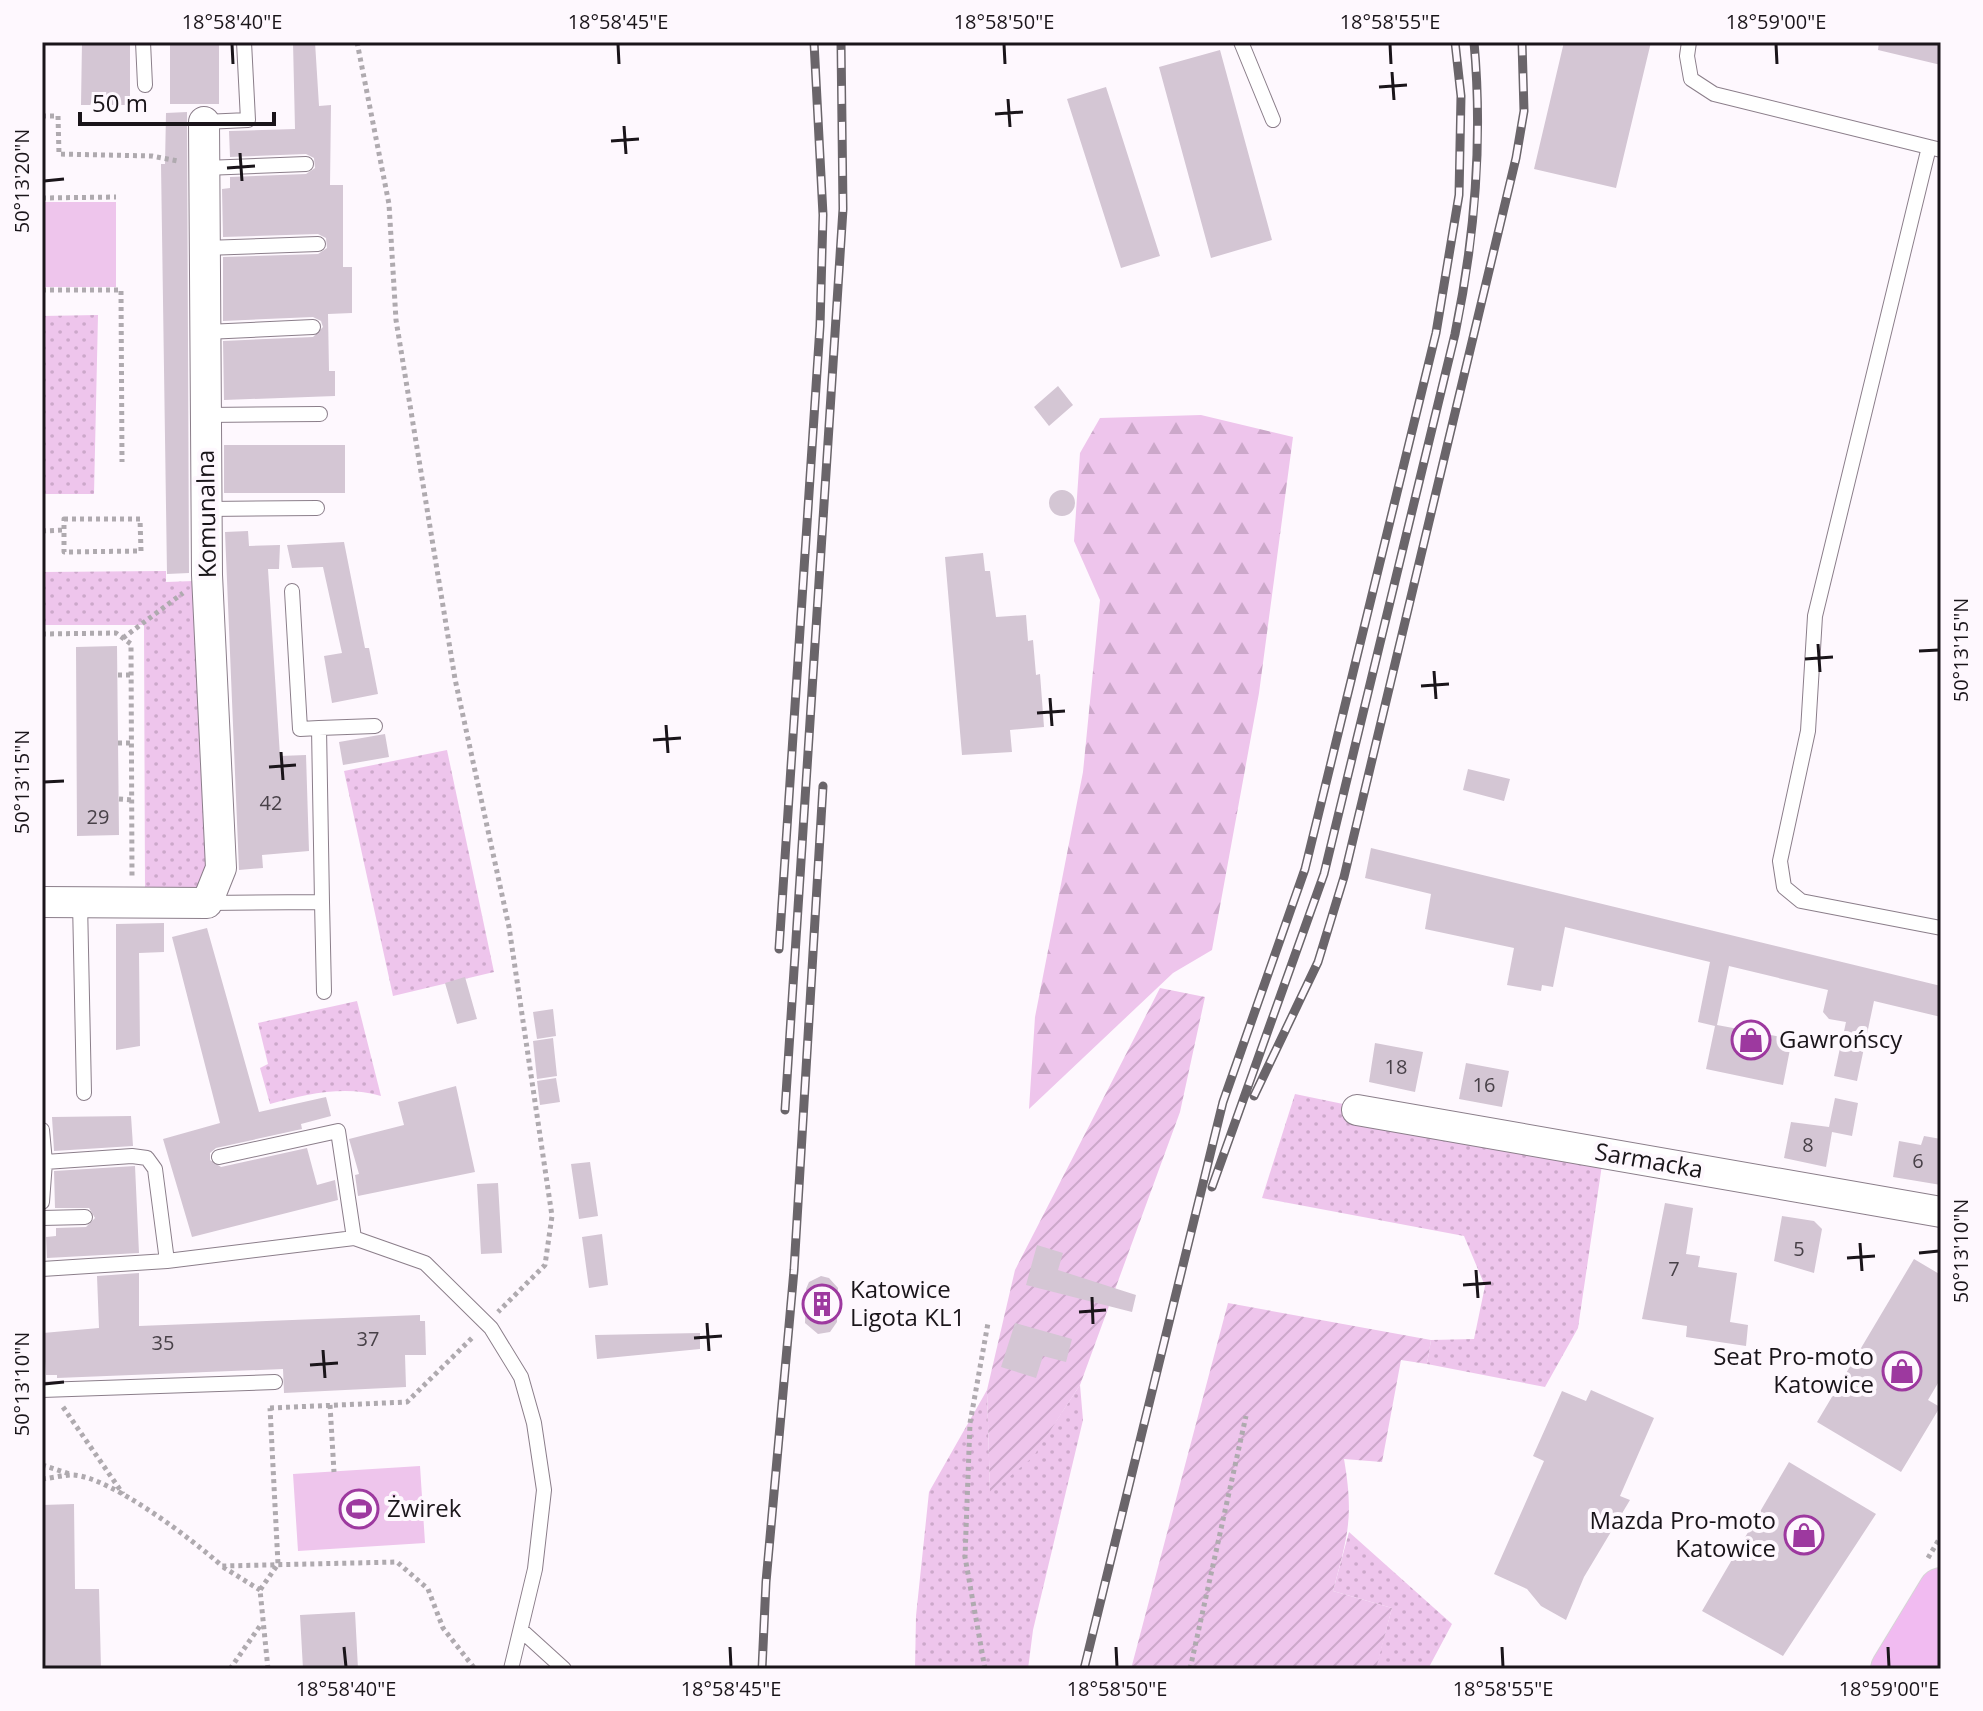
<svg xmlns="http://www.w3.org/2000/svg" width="1983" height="1711" font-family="'Open Sans',sans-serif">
  <defs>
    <pattern id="grass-dots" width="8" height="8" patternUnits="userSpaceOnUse" patternTransform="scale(2)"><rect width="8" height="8" fill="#eec5ec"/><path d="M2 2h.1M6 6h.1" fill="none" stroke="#cca8ca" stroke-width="1.8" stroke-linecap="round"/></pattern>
    <pattern id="forest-firs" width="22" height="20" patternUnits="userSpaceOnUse" patternTransform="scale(2)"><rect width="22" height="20" fill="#eec5ec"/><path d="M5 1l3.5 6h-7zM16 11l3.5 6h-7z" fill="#cca8ca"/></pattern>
    <pattern id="garden-furrows" width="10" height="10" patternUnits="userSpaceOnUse" patternTransform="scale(2)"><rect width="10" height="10" fill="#eec5ec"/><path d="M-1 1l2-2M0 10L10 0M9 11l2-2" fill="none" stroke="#cca8ca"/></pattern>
  </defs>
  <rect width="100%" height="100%" fill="#fef8fe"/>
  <!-- grass -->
  <path fill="url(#grass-dots)" d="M98 315 94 494H43L42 316Z
    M166 571V582L194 581 215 866 201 890 145 889 144 625H42V572Z
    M447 750 494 972 393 996 344 771Z
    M357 1001 381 1096C346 1085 305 1094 270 1104L260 1068 268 1064 258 1023Z
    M1295 1094 1603 1158 1578 1328 1545 1387 1427 1364 1431 1340 1474 1339 1485 1286 1464 1236 1262 1198Z
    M1080 1385 1083 1420 1033 1630 1028 1669H915L916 1616 929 1492 987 1390 990 1492 1033 1456Z
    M1349 1532 1452 1624 1428 1669 1376 1667 1392 1608 1333 1591Z"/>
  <!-- forest -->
  <path fill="url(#forest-firs)" d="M1201 415 1293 437 1259 693 1212 950 1173 973 1029 1109 1035 1017 1083 772 1100 600 1074 541 1080 453 1100 418Z"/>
  <!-- garden -->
  <path fill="url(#garden-furrows)" d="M1160 988 1205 997 1180 1112 1080 1385 1033 1457 990 1493 987 1390 1015 1270Z
    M1228 1303 1431 1340 1427 1364 1401 1360 1382 1462 1344 1459C1354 1517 1348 1535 1333 1591L1392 1608 1376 1669H1131Z"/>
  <!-- pitch -->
  <path fill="#eec5ec" d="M42 202H116V287H42Z
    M420 1466 425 1543 298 1551 293 1474Z"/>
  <!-- building -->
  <path fill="#d4c6d4" d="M82 42H130V105H81Z
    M170 42H219V104H170Z
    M293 42H315L319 106 331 105 330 185H343V267H352V313L328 314 329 371H335V396L224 400 223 341 313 337 323 327 321 321 313 317 223 321V257L318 254 327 248 326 238 318 234 223 237 222 189 230 188V177L306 174 315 168 314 158 306 154 230 157 229 131 295 129Z
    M1564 42H1651L1616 188 1534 169Z
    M1879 42H1941V65L1878 50Z
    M1220 50 1272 240 1211 258 1159 67Z
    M1106 87 1160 256 1121 268 1067 99Z
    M187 112 189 573 167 574 161 164H165L166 113Z
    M1058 386 1073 405 1049 426 1034 407Z
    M224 445H345V493H224Z
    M1049 503a13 13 0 1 1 26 0a13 13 0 1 1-26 0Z
    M248 531 249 546 280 545 279 569H268L280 756 306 755 309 851 262 855 263 868 239 870 225 532Z
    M344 542 365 648H369L378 694 332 703 324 656 342 653 323 567 292 568 287 545Z
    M983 553 985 571H990L996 617 1026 615 1028 641 1033 640 1036 675 1040 674 1044 727 1010 730 1012 752 962 755 945 557Z
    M117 646 119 835 77 836 76 647Z
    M385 734 389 757 343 765 339 742Z
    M1468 769 1510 779 1504 801 1463 790Z
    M1371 848 1941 986V1017L1874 1001 1857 1081 1834 1076 1840 1048 1856 1051 1843 1036 1846 1022 1829 1019 1823 1012 1828 990 1729 966 1717 1025 1792 1039 1783 1085 1706 1069 1715 1026 1698 1022 1710 962 1565 927 1553 987 1542 985 1541 991 1507 985 1514 948 1425 929 1431 894 1365 878Z
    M164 923V952L139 953 140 1046 116 1050V924Z
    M207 928 259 1112 326 1097 331 1116 301 1124 302 1129 216 1148 210 1153V1160L221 1167 307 1148 317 1185 335 1180 338 1200 192 1237 163 1139 220 1123 172 937Z
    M465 977 477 1019 457 1024 445 983Z
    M553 1009 556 1036 537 1039 533 1012Z
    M553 1038 557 1076 537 1079 533 1041Z
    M1375 1043 1423 1052 1415 1092 1369 1082Z
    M1466 1063 1509 1071 1502 1107 1459 1099Z
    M556 1078 560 1102 540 1105 537 1081Z
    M456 1086 475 1172 358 1196 355 1175 359 1174 349 1139 404 1125 398 1102Z
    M1835 1098 1858 1103 1852 1136 1832 1132 1826 1167 1784 1158 1791 1122 1829 1127Z
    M131 1116 133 1146 54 1151 52 1117Z
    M1924 1136 1941 1139V1185L1893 1177 1899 1141 1921 1145Z
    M590 1162 598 1216 579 1219 571 1164Z
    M135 1166 139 1253 47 1258 46 1237 56 1236V1228L86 1227 95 1218 89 1208H55L54 1171Z
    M498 1183 502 1253 481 1254 477 1184Z
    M1665 1203 1693 1208 1686 1254 1700 1256 1698 1267 1737 1273 1730 1322 1748 1325 1746 1346 1686 1337 1687 1326 1642 1319Z
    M1782 1216 1814 1221 1822 1229 1814 1273 1774 1261Z
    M602 1234 608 1285 589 1288 582 1237Z
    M1037 1245 1063 1253 1058 1270 1136 1295 1132 1312 1026 1285Z
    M1914 1259 1941 1275V1378L1928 1400 1940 1407 1901 1472 1817 1422Z
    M139 1273V1326L420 1315V1321H425L426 1355H405L406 1387 284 1393 283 1369 57 1378V1375H46L43 1333 99 1328 97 1276Z
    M821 1276 829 1278 838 1288 837 1322 830 1332 818 1334 805 1323 806 1289 809 1282Z
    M1015 1323 1072 1339 1066 1362 1043 1356 1036 1378 1001 1367Z
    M700 1333V1349L597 1359 595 1335Z
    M1591 1390 1654 1418 1620 1496 1630 1500 1584 1577 1566 1620 1541 1606 1527 1589 1494 1574 1544 1461 1533 1456 1562 1391 1586 1401Z
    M1789 1462 1876 1514 1783 1656 1702 1611Z
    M74 1504 75 1589H99L101 1669H46L42 1505Z
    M355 1612 358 1669H303L300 1615Z"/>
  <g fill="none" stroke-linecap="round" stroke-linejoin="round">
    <defs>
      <path id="service" d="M143 42 145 85
        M1241 42 1273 120
        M1689 42 1687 56 1691 79 1714 94 1941 150
        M204 122 248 120 244 42
        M1929 147 1815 616 1808 731 1780 861 1784 887 1801 901 1941 928
        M205 168 306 164
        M205 248 318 244
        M206 332 313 327
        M206 415 320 414
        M207 509 317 508
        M319 728 375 726
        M80 902 84 1093
        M322 902 324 992
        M207 903 322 902 319 728 300 729 292 591
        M42 1130 45 1162 42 1202
        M219 1157 338 1131 354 1238
        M45 1162 132 1156 147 1158 155 1169 167 1261
        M42 1218 85 1217
        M42 1269 167 1261 354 1238 425 1263 491 1328 521 1377 534 1423 544 1490 535 1569 511 1669
        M42 1390 275 1382
        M521 1630 564 1669"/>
      <path id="minor" d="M42 902 207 903 221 868 207 575 204 122
        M1357 1110 1941 1212"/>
      <path id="primary" d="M1893 1669 1941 1590
        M1932 1669 1941 1653"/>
    </defs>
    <!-- service casing -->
    <use href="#service" stroke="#8b7e8a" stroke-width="16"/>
    <!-- minor casing -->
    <use href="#minor" stroke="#8b7e8a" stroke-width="32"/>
    <!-- primary casing -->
    <use href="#primary" stroke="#d6d5d6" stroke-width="46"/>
    <!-- path -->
    <path stroke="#afaaaf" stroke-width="5" stroke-dasharray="4 4" stroke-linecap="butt" d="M357 42 389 204 396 320 455 679 509 927 552 1216 545 1265 498 1312
      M42 116H58L59 154 152 156 178 161
      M42 198 116 197
      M42 290H121L122 462
      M64 519H140L141 551 64 552Z
      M42 531 64 530
      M42 634 116 633 131 644 132 878
      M123 638 183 593
      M118 675H131
      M118 743H132
      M119 799 132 800
      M330 1405 334 1472
      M63 1407 123 1494
      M270 1408 407 1402 474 1336
      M42 1465 70 1474
      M42 1479C52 1478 63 1475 73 1475 111 1477 193 1540 222 1566L397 1562 428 1589 443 1628 475 1669
      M1928 1558 1941 1536
      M223 1567 260 1590
      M42 1624H45
      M230 1669 262 1623
      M268 1669 260 1590 278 1564 270 1408
      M985 1669 965 1557 970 1423 988 1323
      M1190 1669 1246 1416"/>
    <!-- service -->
    <use href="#service" stroke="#fff" stroke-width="14"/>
    <!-- minor -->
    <use href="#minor" stroke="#fff" stroke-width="30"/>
    <!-- primary -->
    <use href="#primary" stroke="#f1bbf1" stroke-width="44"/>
    <defs>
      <path id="rail" d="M779 949 820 326 823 215 814 42
        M1254 1096 1318 962 1344 877 1516 158 1524 111 1522 42
        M785 1110 843 209 841 42
        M1212 1187 1324 874 1455 334C1475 237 1483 142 1474 42
        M762 1669 766 1582 794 1270 823 786
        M1084 1669 1223 1102 1305 869 1436 333 1459 195 1461 96 1455 42"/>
    </defs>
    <!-- rail casing -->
    <use href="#rail" stroke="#6a656a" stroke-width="9"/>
    <!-- rail -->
    <use href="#rail" stroke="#fef8fe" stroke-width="6" stroke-dasharray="18" stroke-linecap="butt"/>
  </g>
  <!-- ticks -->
  <path fill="none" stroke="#1a151a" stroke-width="3" d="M232 44 233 64M618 44 619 64M1004 44 1005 64M1390 44 1391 64M1776 44 1777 64M1392 72 1394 100M1379 87 1407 85M1008 99 1010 127M995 114 1023 112M624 126 626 154M611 141 639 139M240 153 242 181M227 168 255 166M44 181 64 179M1818 644 1820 672M1919 651 1939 650M1805 659 1833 657M1434 671 1436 699M1421 686 1449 684M1050 698 1052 726M1037 713 1065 711M666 725 668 753M653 740 681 738M281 752 283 780M269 767 296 765M44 782 64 781M1860 1243 1862 1271M1919 1253 1939 1251M1847 1258 1875 1256M1476 1270 1478 1298M1463 1285 1491 1283M1092 1297 1093 1324M1079 1312 1106 1310M707 1323 709 1351M694 1338 722 1336M323 1350 325 1378M310 1365 338 1363M44 1384 64 1382M344 1647 346 1667M730 1647 731 1667M1116 1647 1117 1667M1502 1647 1503 1667M1888 1647 1889 1667"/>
  <!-- icons -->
  <defs>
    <symbol id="shop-ring" viewBox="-11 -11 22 22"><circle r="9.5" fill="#fef8fe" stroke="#9d399f" stroke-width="1.5"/><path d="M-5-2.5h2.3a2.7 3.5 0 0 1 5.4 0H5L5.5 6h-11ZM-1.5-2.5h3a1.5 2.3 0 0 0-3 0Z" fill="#9d399f"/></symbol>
    <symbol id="building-ring" viewBox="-11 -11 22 22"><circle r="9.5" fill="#fef8fe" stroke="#9d399f" stroke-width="1.5"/><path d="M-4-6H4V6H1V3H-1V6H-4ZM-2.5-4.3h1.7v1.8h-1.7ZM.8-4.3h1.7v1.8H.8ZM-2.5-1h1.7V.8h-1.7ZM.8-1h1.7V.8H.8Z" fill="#9d399f"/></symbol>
    <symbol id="stadium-ring" viewBox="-11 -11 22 22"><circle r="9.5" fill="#fef8fe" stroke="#9d399f" stroke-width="1.5"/><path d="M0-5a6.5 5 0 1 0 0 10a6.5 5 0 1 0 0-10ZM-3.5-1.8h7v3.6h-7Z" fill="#9d399f"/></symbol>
  </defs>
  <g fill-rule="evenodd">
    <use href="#shop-ring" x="1729" y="1018" width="44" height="44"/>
    <use href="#building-ring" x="800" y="1282" width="44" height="44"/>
    <use href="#shop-ring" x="1880" y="1349" width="44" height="44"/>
    <use href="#stadium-ring" x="337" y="1487" width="44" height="44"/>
    <use href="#shop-ring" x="1782" y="1513" width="44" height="44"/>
  </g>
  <g text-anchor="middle" stroke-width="8" stroke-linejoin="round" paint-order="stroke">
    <!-- number labels -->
    <g font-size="20" fill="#484148">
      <text x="271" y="810">42</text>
      <text x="98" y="824">29</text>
      <text x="1396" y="1074">18</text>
      <text x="1484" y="1092">16</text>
      <text x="1808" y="1152">8</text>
      <text x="1918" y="1168">6</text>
      <text x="1799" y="1256">5</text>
      <text x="1674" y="1276">7</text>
      <text x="368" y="1346">37</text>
      <text x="163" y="1350">35</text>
    </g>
    <!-- street labels -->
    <g font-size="24" fill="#1a151a" stroke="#fef8fe">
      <text transform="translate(207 514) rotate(-91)" y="8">Komunalna</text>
      <text transform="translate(1649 1161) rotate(10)" y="8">Sarmacka</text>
    </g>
    <!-- poi labels -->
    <g font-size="24" fill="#1a151a" stroke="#fef8fe" text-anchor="start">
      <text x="1779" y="1048">Gawrońscy</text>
      <text x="850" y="1298">Katowice<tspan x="850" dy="28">Ligota KL1</tspan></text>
      <text x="1874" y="1365" text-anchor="end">Seat Pro-moto<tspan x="1874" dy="28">Katowice</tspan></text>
      <text x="387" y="1517">Żwirek</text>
      <text x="1776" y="1529" text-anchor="end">Mazda Pro-moto<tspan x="1776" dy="28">Katowice</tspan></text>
    </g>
  </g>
  <!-- border -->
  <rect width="1983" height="1711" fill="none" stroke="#fef8fe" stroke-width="88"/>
  <!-- scale -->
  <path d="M80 112v12h194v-12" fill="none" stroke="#1a151a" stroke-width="4"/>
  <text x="92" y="112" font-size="24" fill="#1a151a" stroke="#fef8fe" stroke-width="6" paint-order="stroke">50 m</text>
  <rect x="44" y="44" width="1895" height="1623" fill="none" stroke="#1a151a" stroke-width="3"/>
  <g font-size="20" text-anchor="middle" fill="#1a151a">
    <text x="232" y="29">18°58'40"E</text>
    <text x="618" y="29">18°58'45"E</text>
    <text x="1004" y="29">18°58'50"E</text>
    <text x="1390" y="29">18°58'55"E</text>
    <text x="1776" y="29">18°59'00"E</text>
    <text transform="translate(22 181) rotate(-90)" y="7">50°13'20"N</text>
    <text transform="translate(1961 650) rotate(-90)" y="7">50°13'15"N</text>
    <text transform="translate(22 782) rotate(-90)" y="7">50°13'15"N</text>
    <text transform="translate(1961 1251) rotate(-90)" y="7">50°13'10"N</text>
    <text transform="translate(22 1384) rotate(-90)" y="7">50°13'10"N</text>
    <text x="346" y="1696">18°58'40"E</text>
    <text x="731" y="1696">18°58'45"E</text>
    <text x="1117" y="1696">18°58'50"E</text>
    <text x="1503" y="1696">18°58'55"E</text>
    <text x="1889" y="1696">18°59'00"E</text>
  </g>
</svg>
